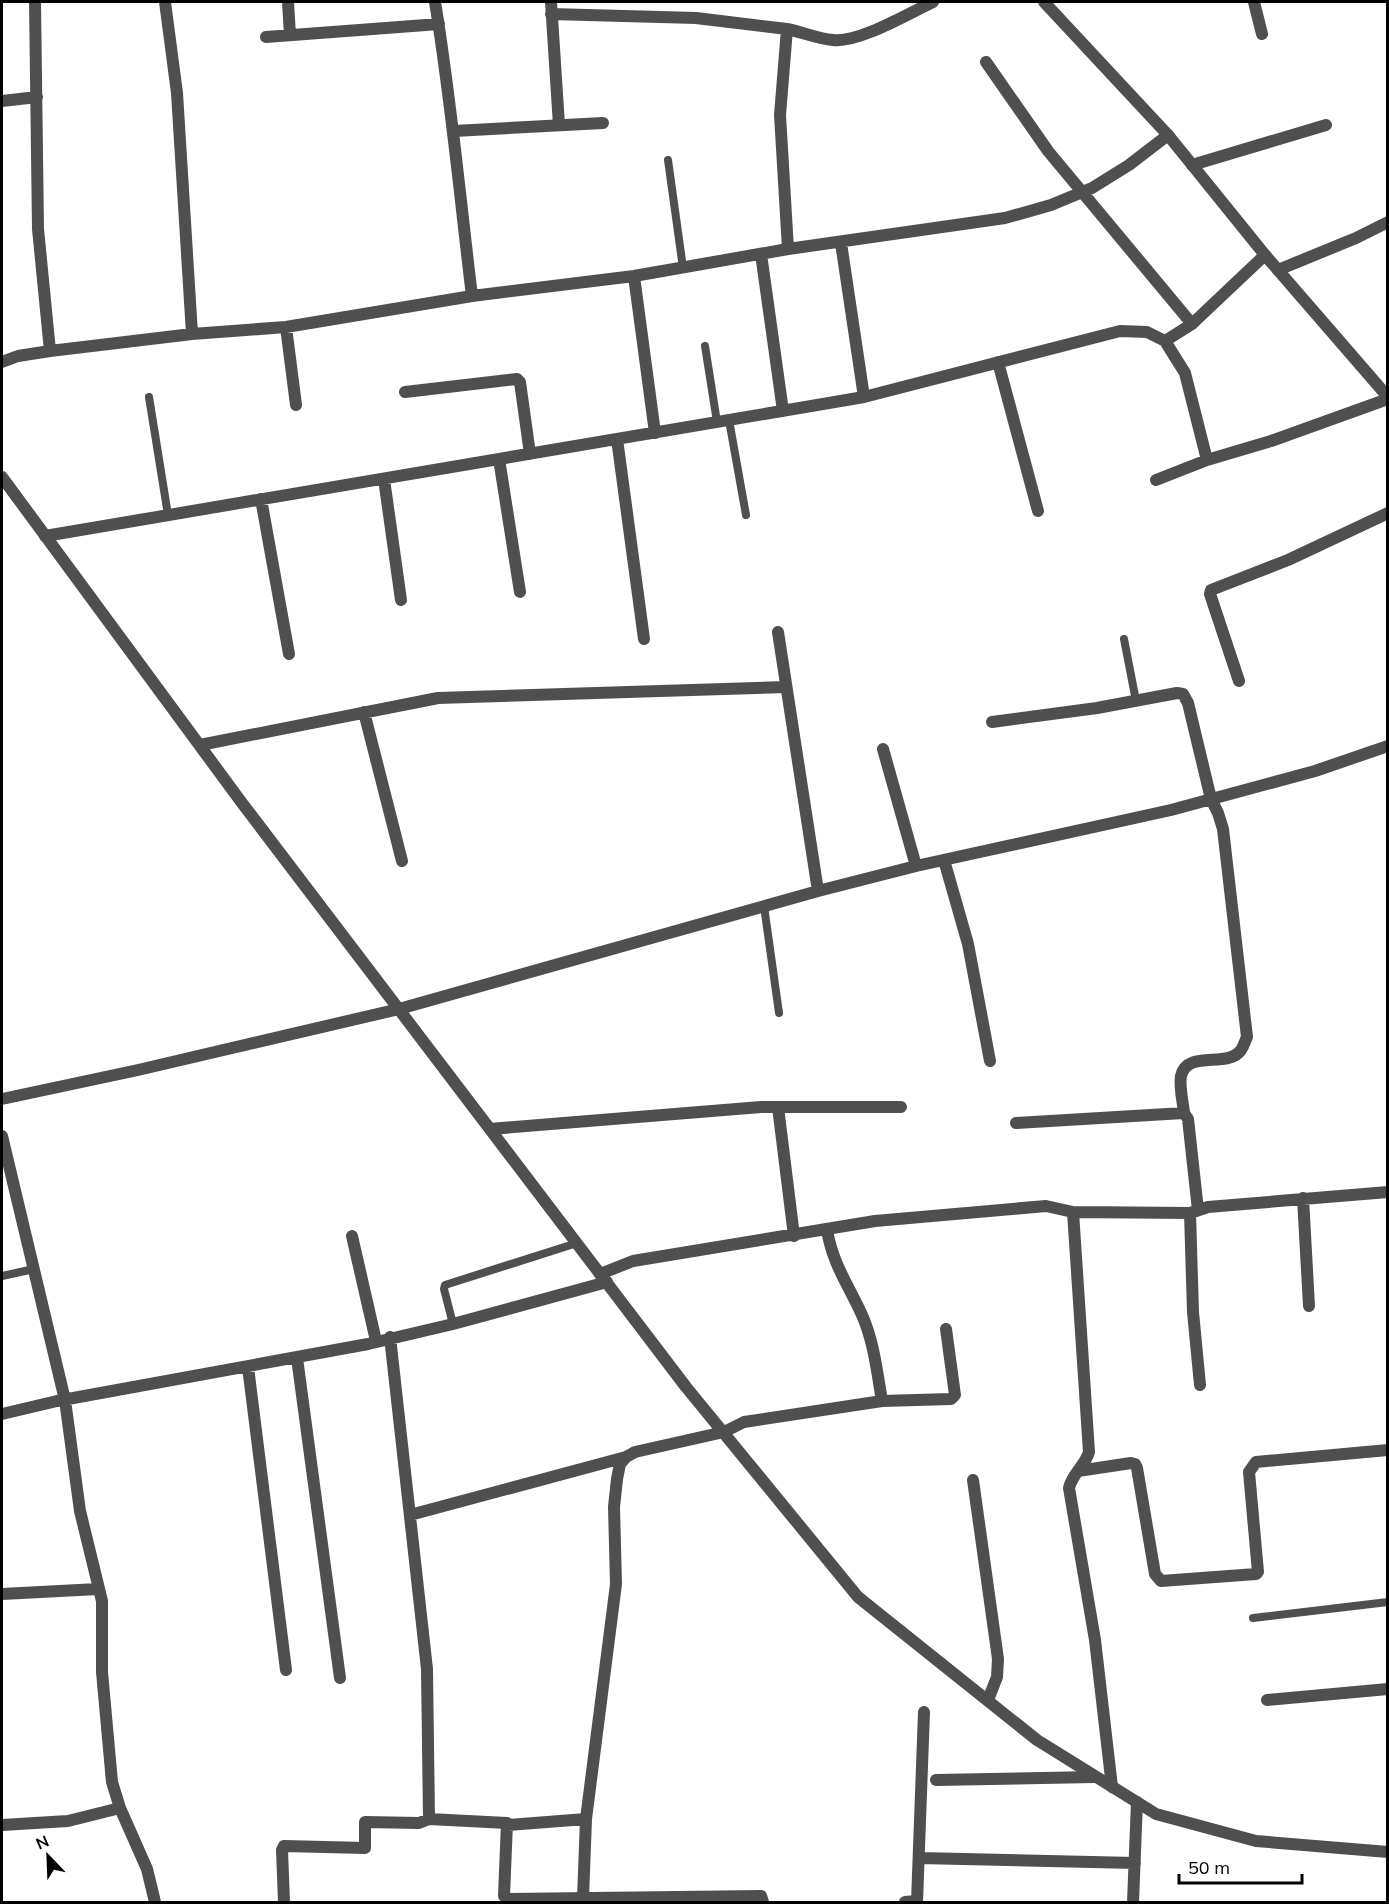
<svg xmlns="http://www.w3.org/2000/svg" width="1389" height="1904" font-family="Mulish,sans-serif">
  <rect width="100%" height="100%" fill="#fff"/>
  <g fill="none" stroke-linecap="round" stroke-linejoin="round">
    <!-- service -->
    <path stroke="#4f4f4f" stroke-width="8" d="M668 160 683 268
      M705 346 717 422
      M149 397 168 515
      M729 420 746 515
      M1124 639 1136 701
      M764 906 779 1013
      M2 1276 34 1269
      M453 1324 444 1289 445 1285 577 1243
      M1253 1618 1388 1602"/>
    <!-- minor -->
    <path stroke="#4f4f4f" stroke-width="12" d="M35 2 38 229 50 351
      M288 2 290 35
      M435 2C451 99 460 198 472 296
      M551 2 559 125
      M1254 2 1262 34
      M551 14 696 18 787 29 780 115 788 249
      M787 29C802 32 818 39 833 40 859 43 909 13 933 2
      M266 37 439 24
      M986 62 1048 151 1192 324
      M2 101 37 97
      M454 131 603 123
      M1192 165 1326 125
      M841 243 864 397
      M761 254 783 411
      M1278 270 1356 238 1388 222
      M634 276 655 433
      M286 327 296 405
      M192 334 286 327 472 296 634 276 788 249 1005 218 1051 205 1092 188 1129 165 1168 135
      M1165 341 1185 373 1207 460
      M2 362 18 356 50 351 192 334 177 93 165 2
      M998 362 1038 511
      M405 392 517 379 520 382 530 454
      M617 439 644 639
      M499 459 520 592
      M384 479 401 600
      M1156 480 1207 460 1271 441 1388 399
      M261 499 289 654
      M45 536 864 397 1120 331 1147 332 1165 341 1192 324 1265 255
      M778 632 818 891
      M1239 681 1210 594 1211 590 1288 560 1388 513
      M364 712 402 861
      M992 722 1097 708 1177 693 1183 694 1188 703 1211 799 1218 813 1223 829 1247 1037C1245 1041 1244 1046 1241 1050 1228 1069 1187 1049 1181 1076 1179 1086 1183 1102 1184 1113
      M200 745 438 698 786 687
      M883 749 916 866
      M944 860 968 944 990 1061
      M2 1099 138 1070 399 1009 818 891 916 866 1171 810 1315 771 1388 746
      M778 1107 794 1236
      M1016 1123 1184 1113 1188 1119 1198 1210
      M490 1129 761 1107H901
      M2 1136 65 1400 80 1511 102 1601V1672L112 1782 120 1808 147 1869 155 1902
      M1303 1198 1309 1306
      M1073 1212 1089 1452C1085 1466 1072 1474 1069 1488L1095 1640 1112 1787
      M1190 1213 1193 1312 1200 1385
      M827 1230C833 1265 848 1284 862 1315 874 1342 877 1372 882 1401
      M352 1236 376 1341
      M600 1274 633 1261 875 1221 1046 1206 1073 1212 1190 1213 1208 1207 1388 1192
      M390 1337 427 1669 429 1819 507 1823 504 1896 508 1899 761 1896 763 1902
      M297 1358 340 1678
      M248 1367 286 1670
      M2 1414 57 1401 368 1344 453 1324 607 1282
      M1078 1471 1131 1463 1135 1464 1137 1468 1155 1574 1161 1581 1256 1574 1258 1572 1249 1472 1256 1462 1388 1450
      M973 1480 998 1659 997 1677 988 1700
      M410 1515 626 1457
      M2 1594 98 1589
      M1267 1700 1388 1689
      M936 1780 1095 1777
      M2 1825 68 1821 120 1808
      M508 1825 586 1819
      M919 1858 1135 1863
      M583 1898 586 1819 616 1584 614 1507 617 1479 620 1464 626 1457 635 1452 724 1432 744 1422 882 1401 951 1399 955 1395 946 1329
      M284 1902 282 1850 284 1846 365 1848V1822L419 1823 429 1819
      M905 1902 917 1901
      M917 1902 924 1712
      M1133 1902 1137 1802"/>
    <!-- tertiary -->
    <path stroke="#4f4f4f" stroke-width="12" d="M1044 2 1168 135 1265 255 1388 397
      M2 477 242 803 686 1387 858 1597 1037 1740 1156 1814 1256 1841 1388 1852"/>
  </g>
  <!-- border -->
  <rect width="1389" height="1904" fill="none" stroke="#000000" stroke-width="6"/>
  <!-- north arrow -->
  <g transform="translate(48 1856) rotate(337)" stroke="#ffffff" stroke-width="4.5" paint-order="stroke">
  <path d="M0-4.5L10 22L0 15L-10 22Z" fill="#000000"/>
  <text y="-9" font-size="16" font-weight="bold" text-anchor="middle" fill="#000000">N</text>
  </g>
  <!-- scale -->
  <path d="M1179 1874v9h123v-9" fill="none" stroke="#000000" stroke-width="3"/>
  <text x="1188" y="1874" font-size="18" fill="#000000" stroke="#ffffff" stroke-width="4.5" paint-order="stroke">50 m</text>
</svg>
